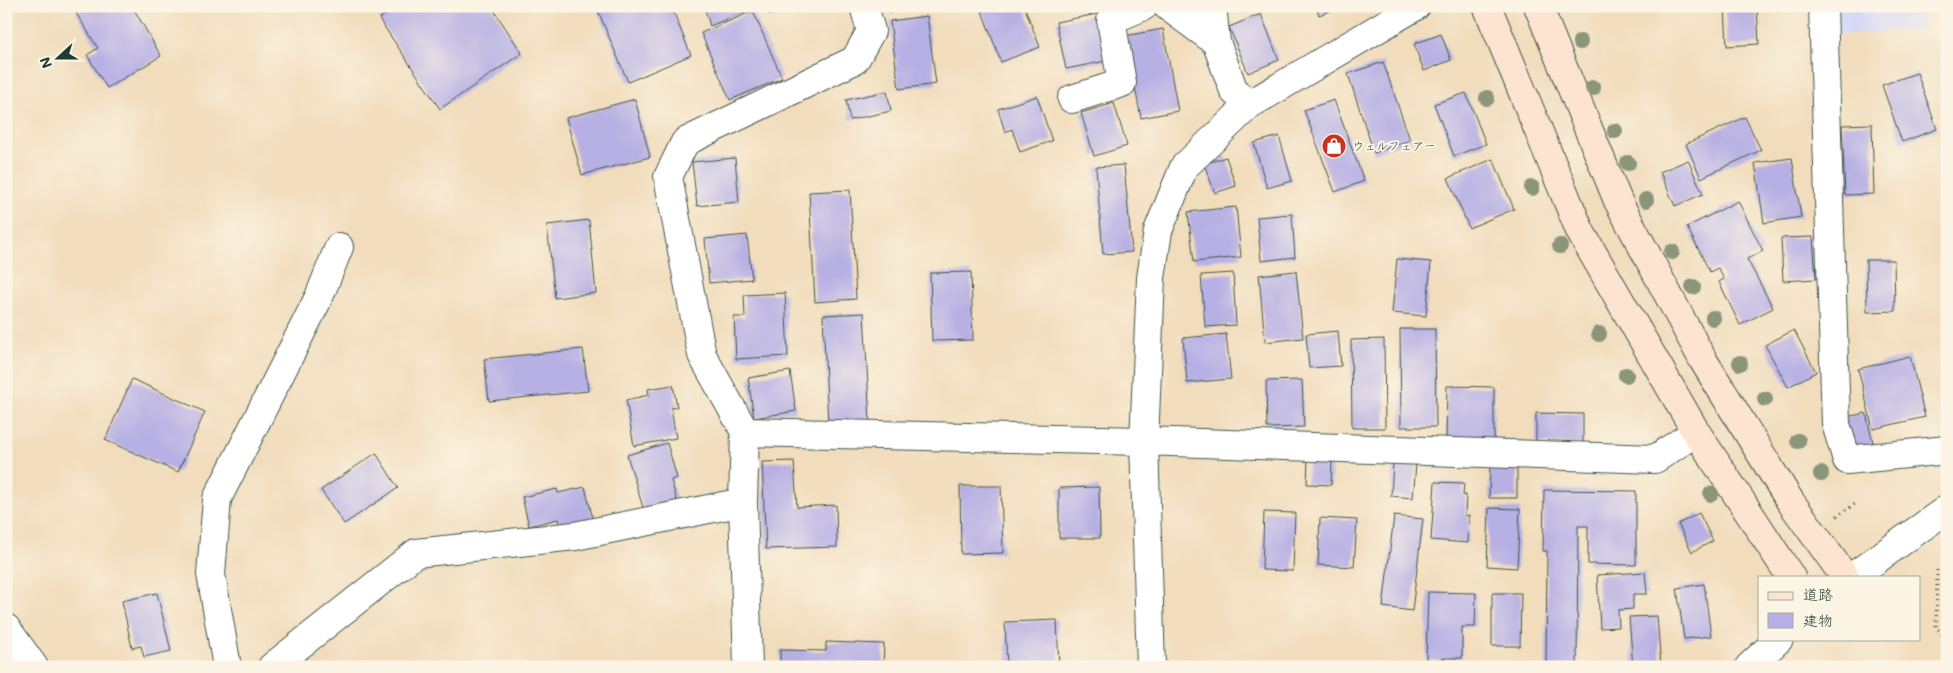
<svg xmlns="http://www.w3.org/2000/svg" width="1953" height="673" font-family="Mali,'Klee One',sans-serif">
  <rect width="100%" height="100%" fill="#fcf5e5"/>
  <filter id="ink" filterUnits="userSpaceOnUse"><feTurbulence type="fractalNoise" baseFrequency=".02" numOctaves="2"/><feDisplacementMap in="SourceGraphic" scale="10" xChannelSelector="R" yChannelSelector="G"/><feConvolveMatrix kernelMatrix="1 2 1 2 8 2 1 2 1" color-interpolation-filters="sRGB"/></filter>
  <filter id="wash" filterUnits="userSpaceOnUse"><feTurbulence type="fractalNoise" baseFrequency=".0096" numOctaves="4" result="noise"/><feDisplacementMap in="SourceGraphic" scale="20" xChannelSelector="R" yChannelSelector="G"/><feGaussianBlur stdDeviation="1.12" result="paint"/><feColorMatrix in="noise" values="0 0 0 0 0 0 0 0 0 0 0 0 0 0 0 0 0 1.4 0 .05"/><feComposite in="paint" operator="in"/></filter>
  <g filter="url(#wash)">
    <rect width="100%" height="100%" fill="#f1dcbb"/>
    <!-- built -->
    <path fill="#d4d8f9" d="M1832 6H1922L1924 30 1833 34Z"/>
    <g id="blocks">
      <!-- building -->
      <path fill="#b7b0e4" d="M87 6H132L161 56 107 88 87 55 98 48 76 13Z
        M397 6H491L522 53 440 109 379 19Z
        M596 6H671L691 55 628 82Z
        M704 6H758L710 26Z
        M767 6H796L797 7 770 15Z
        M889 6H908V7L890 12Z
        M980 6H1024L1040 47 1001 62Z
        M1316 6H1342L1319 15Z
        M1725 6H1757L1759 44 1727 46Z
        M753 11 782 78 730 100 701 33Z
        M1097 14 1106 61 1066 69 1056 22Z
        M1261 14 1279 60 1248 73 1229 27Z
        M927 16 936 84 899 89 890 21Z
        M1163 29 1178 111 1141 118 1125 36Z
        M1441 34 1451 60 1424 71 1414 44Z
        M1383 62 1410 140 1374 153 1348 74Z
        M1917 73 1937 129 1902 142 1882 85Z
        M887 91 891 111 850 120 846 100Z
        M1466 93 1486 144 1454 156 1434 104Z
        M1037 96 1052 141 1020 152 1012 129 1005 132 998 109Z
        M635 99 650 157 582 175 566 118Z
        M1334 100 1364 181 1335 192 1304 110Z
        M1114 103 1127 146 1094 156 1081 113Z
        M1745 117 1761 150 1701 178 1686 144Z
        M1872 124 1874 194 1845 195 1842 125Z
        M1279 136 1292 181 1267 188 1254 143Z
        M1226 157 1236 186 1215 193 1204 164Z
        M735 158 739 202 697 206 692 162Z
        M1792 158 1801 217 1764 223 1755 163Z
        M1493 159 1514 209 1469 228 1448 178Z
        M1688 160 1703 194 1675 206 1660 172Z
        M1124 165 1132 252 1103 254 1096 167Z
        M850 190 856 299 815 302 809 192Z
        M1738 201 1763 251 1747 259 1773 308 1740 325 1719 282 1724 279 1718 268 1710 272 1687 227Z
        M1236 207 1241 257 1194 262 1188 212Z
        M1292 214 1295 257 1261 261 1257 217Z
        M589 220 596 293 555 298 547 225Z
        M747 235 752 279 709 283 705 239Z
        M1813 237 1816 279 1783 281 1781 238Z
        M1397 259 1431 262 1426 316 1392 313Z
        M1866 260H1894L1895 311 1867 312Z
        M1296 271 1303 338 1265 342 1259 275Z
        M971 272 973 340 932 341 930 273Z
        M1233 273 1236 325 1205 327 1201 275Z
        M785 293 788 356 736 359 734 317H745L744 295Z
        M864 313 870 423 828 425 823 315Z
        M1400 329H1435L1436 427H1401Z
        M1794 330 1816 372 1788 387 1765 345Z
        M1338 331 1341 366 1309 368 1306 334Z
        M1226 334 1231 379 1187 383 1183 338Z
        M1384 339 1385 428H1352L1351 340Z
        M583 349 588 391 489 401 484 359Z
        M1910 356 1925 417 1873 429 1858 369Z
        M790 371 796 411 754 418 748 378Z
        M132 379 205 412 178 472 105 440Z
        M1302 380 1304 427 1267 428 1266 381Z
        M673 385 677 407 671 408 676 438 634 446 626 400 649 395 648 389Z
        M1447 386 1494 387V442L1446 441Z
        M1536 413 1583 414V444L1536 443Z
        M1866 413 1874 447 1849 452 1841 418Z
        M667 443 677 478 671 480 677 501 644 511 627 455Z
        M376 453 398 488 344 524 321 490Z
        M1308 459 1332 461 1331 485 1307 484Z
        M794 461 797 507 836 505 837 547 766 549 762 462Z
        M1393 463 1416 464 1413 498 1391 496Z
        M1490 464 1517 465V498H1489Z
        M1435 482 1464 483 1463 495H1466L1465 516 1469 515 1468 543 1431 540Z
        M960 486H1001L1003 553 961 554Z
        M585 487 593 519 560 527 558 519 529 526 522 497 557 489 558 493Z
        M1099 487 1100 538H1059V488Z
        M1544 490 1636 491V565L1588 564V526H1578L1577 667H1546L1547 551H1543Z
        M1489 508 1520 509 1517 568 1487 566Z
        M1264 512 1295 513 1293 571 1262 570Z
        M1699 513 1713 541 1692 552 1678 524Z
        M1394 516 1423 519 1412 611 1383 607Z
        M1320 518 1357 520 1354 567 1318 565Z
        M1645 572 1647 594H1633V609L1618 610 1619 627 1600 628 1597 575Z
        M1704 584 1711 636 1684 639 1677 588Z
        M1428 592 1476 593 1475 627H1462V658H1443L1442 661 1426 660Z
        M157 593 171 651 144 657 141 646 132 648 122 601Z
        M1492 593H1521L1520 646H1492Z
        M1657 616 1661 667H1633L1629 617Z
        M1057 620 1059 667H1007L1005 622Z
        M826 642 884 644 883 667H780V650L826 651Z"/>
    </g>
  </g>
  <g filter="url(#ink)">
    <use href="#blocks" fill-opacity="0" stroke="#3e5548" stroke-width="1"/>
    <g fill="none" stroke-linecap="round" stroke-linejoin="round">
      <defs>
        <path id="street" d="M1167 6 1216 42
          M1212 6 1216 42 1234 91 1249 105
          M1823 6 1836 424 1847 460 1947 450
          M1072 99 1122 83 1111 20 1144 6
          M745 432 1144 441 1655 459 1696 432
          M1852 577 1947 509
          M6 628 34 667
          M227 667 211 574 217 499 319 297 339 247
          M272 667 416 553 575 536 743 502
          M748 667 743 502 745 432 702 355 668 177 685 142 855 60 871 31 864 6
          M1151 667 1144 441 1151 278 1158 231 1184 167 1249 105 1416 6
          M1749 667 1779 639"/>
        <path id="secondary" d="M1487 6 1580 231 1696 432 1791 577
          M1538 6 1618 201 1703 360 1790 501 1845 577"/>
      </defs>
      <!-- street casing -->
      <use href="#street" stroke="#3e5548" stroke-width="30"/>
      <!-- secondary casing -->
      <use href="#secondary" stroke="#3e5548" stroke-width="30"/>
      <!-- path -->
      <path stroke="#3e5548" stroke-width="3" stroke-dasharray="1 4" stroke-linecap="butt" d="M1837 516 1855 504
        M1937 570 1936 626 1947 642"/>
      <!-- street -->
      <use href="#street" stroke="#fff" stroke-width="28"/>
      <!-- secondary -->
      <use href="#secondary" stroke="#fde4d1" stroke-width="28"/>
    </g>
    <!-- trees -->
    <g fill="#8a957a">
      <circle cx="1580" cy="42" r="8"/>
      <circle cx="1593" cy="88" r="8"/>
      <circle cx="1487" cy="98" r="8"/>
      <circle cx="1615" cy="131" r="8"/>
      <circle cx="1628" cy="163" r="8"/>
      <circle cx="1532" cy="188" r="8"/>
      <circle cx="1646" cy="200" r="8"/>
      <circle cx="1560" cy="246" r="8"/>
      <circle cx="1672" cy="252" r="8"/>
      <circle cx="1693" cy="287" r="8"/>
      <circle cx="1713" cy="318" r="8"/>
      <circle cx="1599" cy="334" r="8"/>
      <circle cx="1740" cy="363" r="8"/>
      <circle cx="1626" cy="375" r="8"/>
      <circle cx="1765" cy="399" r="8"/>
      <circle cx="1798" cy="441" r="8"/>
      <circle cx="1821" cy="474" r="8"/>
      <circle cx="1711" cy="494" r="8"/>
    </g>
  </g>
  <!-- icons -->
  <defs>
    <symbol id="shop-disc" viewBox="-11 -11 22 22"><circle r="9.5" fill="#c8321e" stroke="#fcf5e5"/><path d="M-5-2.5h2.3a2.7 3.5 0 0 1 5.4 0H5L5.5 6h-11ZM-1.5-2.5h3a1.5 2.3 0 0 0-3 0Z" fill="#fff"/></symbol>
  </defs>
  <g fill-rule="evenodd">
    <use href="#shop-disc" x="1320" y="132" width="28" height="28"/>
  </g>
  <g text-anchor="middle" stroke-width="4" stroke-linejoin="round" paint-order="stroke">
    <!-- poi labels -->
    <g font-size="12" fill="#1f3d34" stroke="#fcf5e5" text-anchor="start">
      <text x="1352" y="150">ウェルフェアー</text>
    </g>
  </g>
  <!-- margin -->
  <rect width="1953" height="673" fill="none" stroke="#fcf5e5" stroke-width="25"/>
  <!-- legend -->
  <rect x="1758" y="576" width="162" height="65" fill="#fcf5e5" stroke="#a4ab9e"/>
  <rect x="1768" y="592" width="25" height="8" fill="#fde4d1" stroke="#a4ab9e"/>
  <text x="1803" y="600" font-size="15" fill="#1f3d34">道路</text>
  <rect x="1768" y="613" width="25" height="15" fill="#b7b0e4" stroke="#a4ab9e"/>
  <text x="1803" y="626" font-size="15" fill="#1f3d34">建物</text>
  <!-- north arrow -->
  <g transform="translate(58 58) rotate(249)" stroke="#fcf5e5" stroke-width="4" paint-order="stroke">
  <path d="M0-4L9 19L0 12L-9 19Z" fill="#1f3d34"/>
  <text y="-8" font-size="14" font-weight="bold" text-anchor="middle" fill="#1f3d34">N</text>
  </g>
</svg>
